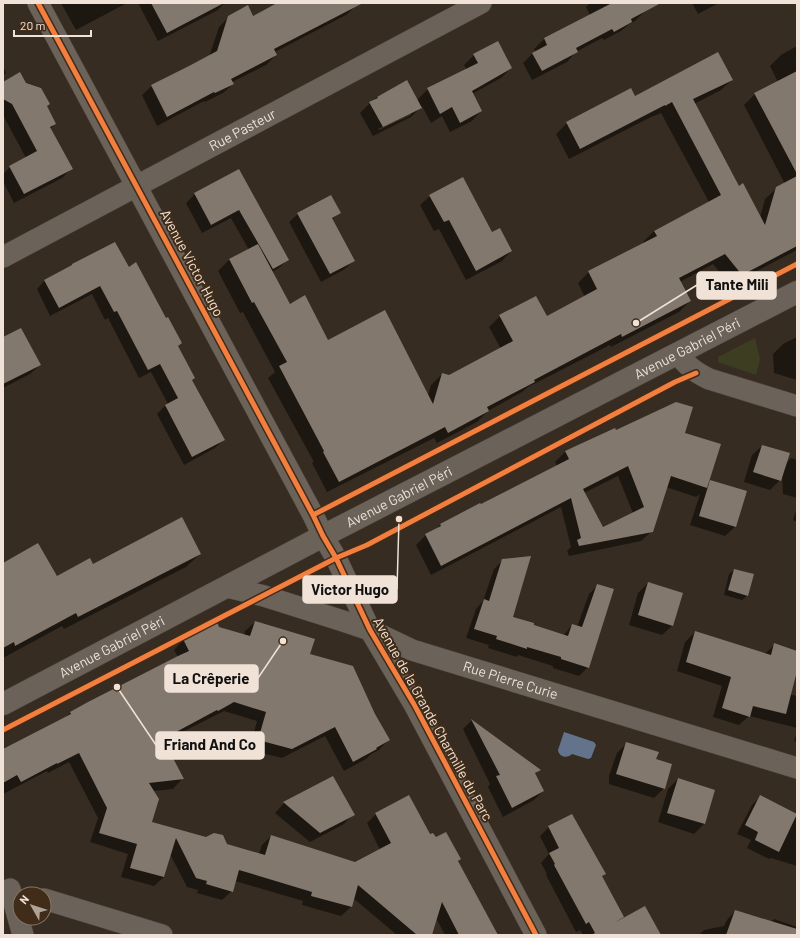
<svg xmlns="http://www.w3.org/2000/svg" width="800" height="938" font-family="Barlow,sans-serif">
  <rect width="100%" height="100%" fill="#372c21"/>
  <!-- green -->
  <path fill="#3c3d21" d="M755 338 760 359 756 375 718 362V357Z"/>
  <!-- water -->
  <path fill="#63738c" d="M564 732 594 742 596 745 591 758 588 759 572 754C567 759 559 757 558 750Z"/>
  <!-- shadow -->
  <path fill="#0007" fill-rule="evenodd" d="M61 3H127L76 30Z
    M138 3H224L218 10 158 41Z
    M279 3H359L346 15 275 52 276 55 266 65 232 82 233 84 223 93 205 102 204 101 157 126 142 95 152 86 209 57 219 27 229 17H253Z
    M590 3H640L645 11 635 21 629 24 621 31 604 40 602 38 576 52 567 62 532 80 523 63 532 54 536 52 534 49 544 39 590 15 586 7Z
    M692 3H719L698 14Z
    M797 46V250L730 285 713 264 680 282 690 301 679 312 611 347 610 345 528 387 522 392 488 411 477 422 437 443 434 438 327 492 312 463 314 462 268 378 275 372 243 312 240 313 218 271 229 260 249 250 231 218 202 233 186 203 195 194 238 170 288 259 279 268 272 272 289 305 328 342 428 396 431 385 442 374 449 376 501 349 489 327 500 316 546 317 585 297 578 283 589 272 644 243 643 242 654 231 709 202 661 113 654 116H653L569 159 556 134 567 123 635 98 732 80 721 90 694 104 738 187 760 218 765 199 777 188 785 184 744 105 755 94 778 82 770 66 781 55Z
    M474 55 511 68 501 78 472 94 481 111 472 121 450 132 442 116 431 123 422 106 411 117 373 136 360 113 370 103 373 101 377 97 407 82 417 100 428 89 467 70 464 65ZM411 112V115L379 130 378 129Z
    M3 66 6 73 3 76Z
    M3 83 49 104 46 107 55 124 50 129 71 169 62 178 14 203 3 181V174L10 167 26 158 3 115Z
    M430 196 492 233 511 251 502 261 466 280 439 229 434 231 420 205Z
    M339 212 332 220 353 261 345 269 321 282 289 222 298 214Z
    M128 268 165 319 181 343 177 347 192 380 224 439 215 448 184 465 157 414 165 406 168 404 151 372 139 378 108 318 105 320 92 294 50 316 37 289 45 280Z
    M797 337V380L774 373 773 354 783 344Z
    M3 338 40 365 30 374 3 388Z
    M614 429 615 432 683 434 708 484 711 481 746 492 735 527 725 536 690 525 700 494 696 497 666 487 652 531 641 541 569 556 567 551 571 547 561 507 431 575 416 545 426 535 435 530 440 525 480 506 557 466 555 462 565 452ZM618 476 633 513 603 528 584 493Z
    M762 446 784 466 791 458 797 460V498L783 494 782 472 780 480 770 490 744 482 752 455Z
    M797 507V522L793 520Z
    M200 554 186 567 64 629 62 626 3 658V564L56 578Z
    M503 560 512 618 533 626 563 636 572 625 577 627 589 594 598 585 588 667 579 676 553 668V666L518 655 517 657 488 648 489 645 466 638 476 609 483 601 494 569Z
    M734 570 747 596 742 600 724 595 729 574Z
    M648 583 672 626 662 635 629 625 638 593Z
    M255 622 309 655 374 715 388 740 379 750 371 754 366 759 344 771 325 736 282 758 249 750 257 721 224 711 208 719 163 742 182 779 173 789 153 791 151 822 259 854 262 845 271 836 355 863 380 850 367 823 376 814 435 839 460 859 458 862 497 935H445L436 918 431 935H397L353 898 351 907 341 916 302 905 303 901 235 881 232 891 222 900 197 893 198 890 187 887 170 854 164 877 154 886 121 877 128 854 90 842 98 818 69 762 48 773 47 771 3 794V750L66 717 70 713 178 657 174 650 183 640 216 623 219 628 244 635 245 631Z
    M695 632 765 654 775 644 797 652V669L789 694 797 696V728L749 716 739 725 713 717 722 686 677 671 685 642Z
    M472 720 539 770 535 774 543 791 534 800 503 817 488 787 490 784 463 729Z
    M797 732V742L794 741Z
    M627 743 655 760 664 788 654 798 609 784V776L617 753Z
    M333 777 353 814 344 824 310 842 275 813 284 803Z
    M678 779 714 791 704 824 694 834 658 822 668 789Z
    M760 797 797 815V866L771 858 769 859 747 848 751 840 737 834 752 805Z
    M549 827 604 874 601 877 623 917 619 921 660 935H583L580 930 576 932 546 875 547 874 541 863 549 854 540 836Z
    M735 911 771 922 774 919 797 927V935H699L704 930 724 926 727 920Z"/>
  <!-- building -->
  <path fill="#83786e" fill-rule="evenodd" d="M151 3H224L167 33Z
    M277 3H363L274 49 277 55 231 79 234 84 215 93 214 92 167 117 151 85 189 66 217 51 228 16 248 5 253 16Z
    M612 3H661L631 19 632 22 614 32 612 29 576 48 578 52 542 71 532 53 547 45 544 38Z
    M498 41 512 68 472 91 482 111 460 123 452 107 440 114 427 88 478 63 473 54Z
    M718 52 733 80 693 99 739 186 743 183 765 225 776 187 797 176V246L742 275 725 254 679 278 691 301 622 337 621 334 534 380 535 382 487 407 489 411 448 433 445 427 339 482 323 452 324 451 279 366 287 362 254 302 252 303 229 259 258 244 290 304 305 295 328 340 385 310 433 404 442 373 449 375 513 341 499 315 536 296 547 316 597 289 588 271 657 236 654 231 721 195 672 102 665 106V105L580 149 566 122 631 88 635 96Z
    M797 71V174L754 93Z
    M20 72 26 83 41 88 50 104 47 106 56 124 50 127 73 169 24 194 9 166 37 151 12 104 3 99V82Z
    M407 80 422 108 383 127 369 102 378 98 377 97Z
    M239 169 289 260 273 269 239 210 211 225 194 193Z
    M463 177 492 232 500 228 512 251 476 271 449 220 444 222 429 195Z
    M331 195 341 213 332 218 355 261 330 274 297 213Z
    M115 242 129 267 136 262 166 318 168 317 182 343 178 346 195 378 192 380 225 440 192 457 165 405 178 398 160 364 148 370 117 311 114 312 100 286 59 308 44 280 72 265V264Z
    M21 328 41 365 3 384V337Z
    M676 402 693 407 685 433 721 444 707 488 671 476 653 532 579 546 577 540 581 538 571 498 441 566 425 534 441 526 440 524 480 503 481 504 569 459 565 451 615 428 616 430ZM628 466 644 507 603 527 583 489Z
    M762 445 790 453 781 481 753 472Z
    M710 480 747 491 736 527 699 516Z
    M182 517 201 554 78 617 76 613 15 646 14 642 3 648V563L38 543 57 576 90 558 93 564Z
    M531 556 513 617 534 623V625L568 636 572 624 582 627 597 584 614 589 589 668 561 659V657L527 647V649L496 639 497 636 474 629 484 599 489 601 502 559Z
    M734 569 754 574 748 596 728 590Z
    M648 582 683 593 673 626 638 615Z
    M255 621 315 639 310 654 353 666 375 714 390 740 376 748 377 749 353 762 335 727 292 749 258 740 266 712 234 702 218 711 217 710 163 739 184 779 149 783 159 799 152 822 206 837 214 833 223 835 227 844 265 855 271 835 355 862 391 843 375 813 409 795 430 834 433 833 436 837 446 832 461 859 458 861 498 935H459L442 902 432 935H417L358 885 352 907 311 896 312 892 239 870 233 892 206 884 207 881 196 878 176 838 164 877 130 868 137 844 99 833 107 808 79 753 57 764V763L21 782 17 775 3 783V749L71 714 70 712 88 702 178 656 189 651 183 639 217 622 219 627 250 636Z
    M695 631 771 655 774 643 797 651V671L786 714 753 706 750 717 722 708 731 677 686 662Z
    M471 719 541 770 535 773 544 791 512 808 496 776 500 775Z
    M626 742 659 752 656 759 672 764 665 789 616 774Z
    M333 776 355 815 320 833 283 802Z
    M678 778 715 790 705 824 667 813Z
    M760 795 797 814 779 852 755 840 758 832 745 825Z
    M572 814 606 874 602 876 624 917 614 923 645 906 661 935H591L595 933 589 922 586 924 554 865 555 864 549 853 559 848 548 826Z
    M735 910 797 929V935H726Z"/>
  <g fill="none" stroke-linecap="round" stroke-linejoin="round">
    <defs>
      <g id="minor">
        <path d="M38 3 313 515 323 536 336 558 370 630 415 706 536 935"/>
        <path id="s1" d="M3 257 481 3"/>
        <path d="M678 354C688 367 695 372 709 379L797 406"/>
        <path id="s2" d="M227 587 264 596 343 621 370 630 412 650 797 768"/>
        <path d="M10 889 23 935"/>
        <path d="M44 899 162 935"/>
      </g>
      <g id="tertiary">
        <path id="s3" d="M3 704 323 536 797 292"/>
      </g>
    </defs>
    <!-- minor casing -->
    <use href="#minor" stroke="#534a41" stroke-width="22"/>
    <!-- tertiary casing -->
    <use href="#tertiary" stroke="#534a41" stroke-width="23"/>
    <!-- minor -->
    <use href="#minor" stroke="#6b6259" stroke-width="21"/>
    <!-- tertiary -->
    <use href="#tertiary" stroke="#6b6259" stroke-width="22"/>
    <defs>
      <path id="cycleway" d="M38 3 313 515 323 536 336 558 370 630 415 706 536 935
        M313 515 797 264
        M3 730 336 558 367 545 675 382 696 373"/>
    </defs>
    <!-- cycleway casing -->
    <use href="#cycleway" stroke="#402c18" stroke-width="8"/>
    <!-- cycleway -->
    <use href="#cycleway" stroke="#f27e40" stroke-width="5"/>
  </g>
  <g text-anchor="middle" stroke-width="4" stroke-linejoin="round" paint-order="stroke">
    <!-- street labels -->
    <g font-size="14" fill="#f0e2d6" stroke="#402c18">
      <text dy="5" stroke="none"><textPath href="#s1" startOffset="271">Rue Pasteur</textPath></text>
      <text transform="translate(192 263) rotate(62)" y="5">Avenue Victor Hugo</text>
      <text dy="5" stroke="none"><textPath href="#s3" startOffset="771">Avenue Gabriel Péri</textPath></text>
      <text dy="5" stroke="none"><textPath href="#s3" startOffset="447">Avenue Gabriel Péri</textPath></text>
      <text dy="5" stroke="none"><textPath href="#s3" startOffset="123">Avenue Gabriel Péri</textPath></text>
      <text dy="5" stroke="none"><textPath href="#s2" startOffset="299">Rue Pierre Curie</textPath></text>
      <text transform="translate(433 719) rotate(61)" y="5">Avenue de la Grande Charmille du Parc</text>
    </g>
  </g>
  <!-- callouts -->
  <path fill="none" stroke="#f0e2d6" stroke-width="1.5" d="M636 323L697 285M399 519L397 589M283 641L258 678M117 687L156 745"/>
  <g fill="#f0e2d6" stroke="#402c18" stroke-width="1.5">
    <circle cx="636" cy="323" r="4"/>
    <circle cx="399" cy="519" r="4"/>
    <circle cx="283" cy="641" r="4"/>
    <circle cx="117" cy="687" r="4"/>
  </g>
  <g fill="#f0e2d6" stroke="#f0e2d6" stroke-width="1.5">
    <rect x="697" y="272" width="79" height="27" rx="4"/>
    <rect x="303" y="576" width="94" height="27" rx="4"/>
    <rect x="165" y="665" width="93" height="27" rx="4"/>
    <rect x="156" y="732" width="108" height="27" rx="4"/>
  </g>
  <g font-size="15" text-anchor="middle" font-weight="bold" fill="#111">
    <text x="737" y="290">Tante Mili</text>
    <text x="350" y="595">Victor Hugo</text>
    <text x="211" y="684">La Crêperie</text>
    <text x="210" y="750">Friand And Co</text>
  </g>
  <!-- border -->
  <rect width="800" height="938" fill="none" stroke="#f0e2d6" stroke-width="8"/>
  <!-- north arrow -->
  <g transform="translate(32 906) rotate(309)"><circle r="19" fill="#402c18" stroke="#867564"/>
  <path d="M0-3L7 15L0 10L-7 15Z" fill="#afa297"/>
  <text y="-6" font-size="11" font-weight="bold" text-anchor="middle" fill="#f0e2d6">N</text>
  </g>
  <!-- scale -->
  <path d="M14 30v6h77v-6" fill="none" stroke="#f0e2d6" stroke-width="2"/>
  <text x="20" y="30" font-size="12" fill="#f0e2d6" stroke="#402c18" stroke-width="3" paint-order="stroke">20 m</text>
</svg>
